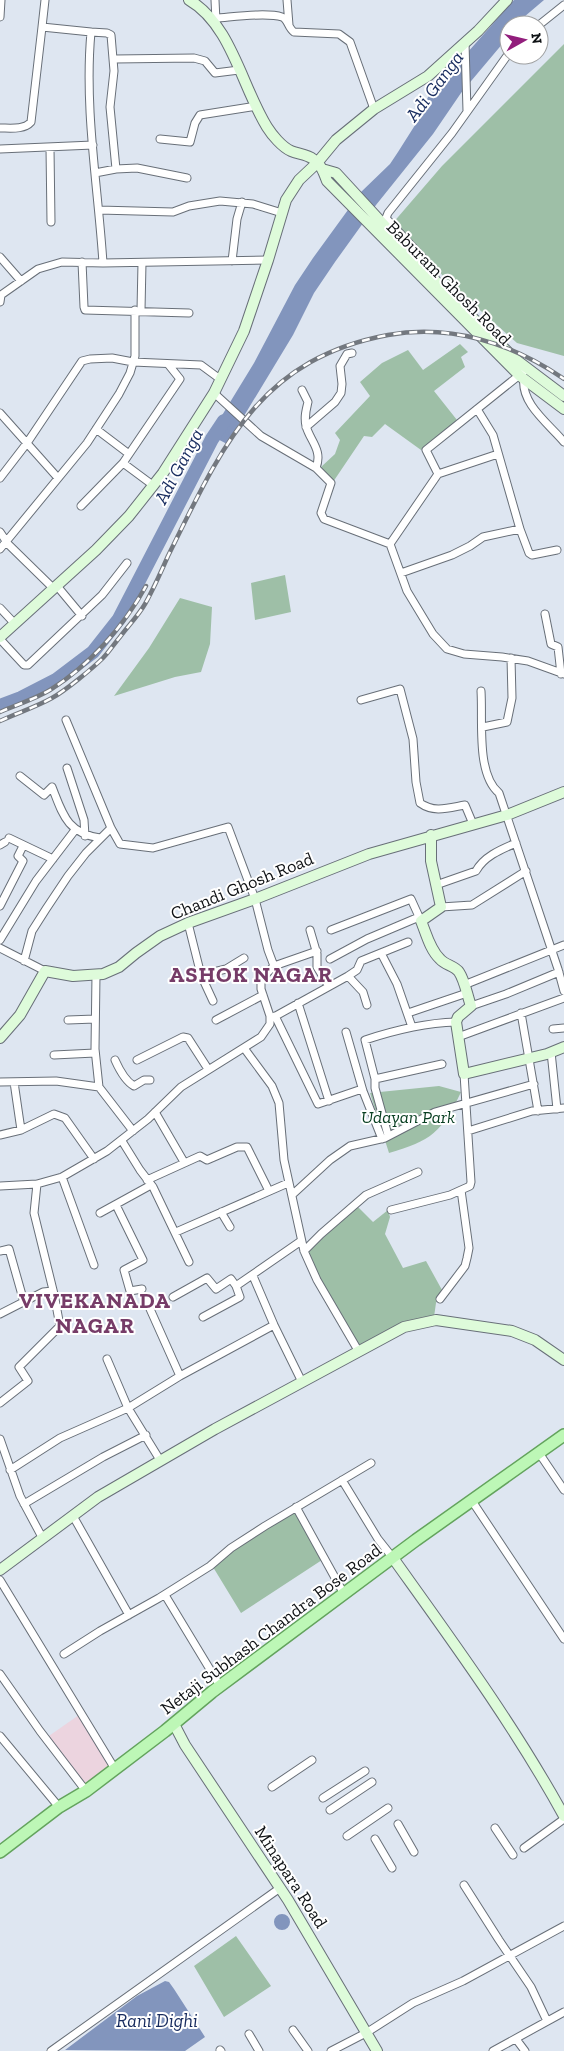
<svg xmlns="http://www.w3.org/2000/svg" width="564" height="2051" font-family="'Zilla Slab',serif">
  <rect width="100%" height="100%" fill="#dee6f1"/>
  <!-- commercial -->
  <path fill="#ecd4df" d="M79 1715 113 1768 87 1788 46 1738Z"/>
  <!-- green -->
  <path fill="#9ebfa7" d="M564 44V356L517 343 455 288 392 224 442 166Z
    M460 344 468 352 461 357 465 367 434 391 457 420 421 450 385 424 372 437 364 436 333 482 321 467 335 454 340 440 335 433 370 396 360 382 382 363 408 350 423 370Z
    M285 575 291 612 255 620 251 583Z
    M180 598 212 607 210 644 201 672 175 677 114 696 149 648Z
    M439 1086 461 1092C442 1132 431 1141 389 1153L370 1093Z
    M357 1206 373 1222 388 1210 390 1217 385 1234 403 1268 426 1261 442 1290 436 1303 434 1317C406 1319 382 1337 358 1352L320 1281 308 1252Z
    M295 1511 322 1560 241 1613 213 1567 227 1553Z
    M236 1936 271 1986 224 2017 194 1966Z"/>
  <!-- water -->
  <path fill="#8295bd" d="M514 0H544L524 17 518 25H509V36L461 93 433 134 376 205 335 262 314 293 293 335 227 444 210 435 254 363 295 285 313 258 361 192 390 164 398 152 417 122 428 97Z
    M274 1922a8 8 0 1 1 16 0a8 8 0 1 1-16 0Z
    M165 1981 169 1982 174 1989 205 2037 185 2051 65 2050 137 1996Z"/>
  <g fill="none" stroke-linecap="round" stroke-linejoin="round">
    <!-- river -->
    <path stroke="#8295bd" stroke-width="14" d="M0 706 21 698 56 680 93 652 119 619 212 439 224 421"/>
    <defs>
      <path id="street" d="M215 0 216 21
        M287 0 289 25
        M0 17 1 0
        M216 18C232 17 267 12 282 17 288 19 288 28 294 32L339 34 350 42 374 109
        M539 25 564 5
        M91 32 107 33 111 35 114 71 110 107 116 169 95 173
        M465 43 467 111
        M115 59 194 58 205 61 215 73 239 70
        M0 128C10 128 24 130 31 122L42 27
        M160 139 190 142 195 123 200 115 257 106
        M50 148 51 222
        M0 149 93 145
        M116 169 137 168 187 178
        M99 210 173 212 189 206 220 201 253 204 282 213
        M0 257 21 281
        M232 261 237 219 242 202
        M82 262 84 307 85 310 189 313
        M103 263 268 260
        M435 279 434 270 386 218 388 213 452 133 509 53
        M0 302 1 295 38 269 62 262 103 263C98 186 84 109 91 32L42 27 45 0
        M141 310 142 263
        M524 378C520 403 549 424 564 442
        M302 390 308 402C306 410 304 417 306 426 310 441 323 450 316 468
        M214 393 261 436 316 468 331 483 321 513 324 519 390 544 407 591 433 634 447 649 464 654 502 657 528 661 564 674
        M0 413 58 478
        M306 427 335 402 341 393 342 384 340 366 347 354 352 353
        M96 429 129 454
        M123 463 154 486
        M438 474 498 454
        M0 478 27 443 82 361 90 359 112 358 133 362 201 365 220 379
        M81 506 123 463 180 379 168 364
        M520 529 529 553 532 555 557 550
        M0 532 8 544 54 589
        M390 544 438 474 426 450 527 369
        M0 549 87 443 119 394 130 373 135 356V310
        M401 573 452 555 470 546 483 537 520 529 493 435 477 409
        M57 586 82 616
        M0 608 15 624
        M545 614 551 644 558 647 561 674
        M0 639 24 665H28L102 595 127 563
        M481 691C483 720 476 774 499 793L558 969 564 991
        M361 700 400 689 413 739 416 782 420 803C434 813 448 808 465 805L473 824
        M66 720 111 828 120 844 153 848 228 827 255 899 268 950 274 966
        M483 727 507 722 512 698 511 658
        M67 768 84 820 85 836
        M20 776 44 795 52 787C63 815 67 833 100 838
        M9 838 53 859
        M0 845 5 842
        M436 885 476 871C484 856 502 849 516 843
        M0 906 23 861 18 856 23 846
        M441 907 472 905 526 871
        M188 923 201 975 213 1001
        M310 930 317 954V967L328 985
        M331 930 411 899 421 921
        M0 940 36 881 75 830
        M0 948 45 971
        M381 953 397 984 412 1027
        M330 959 367 939 419 917
        M24 961 32 931 46 909 68 876 86 853 111 828
        M96 975 95 1049 99 1087 133 1131
        M201 975 226 969 244 958
        M464 985 564 945
        M298 1003 329 1101
        M367 1005 363 992 348 976 357 970 361 961 408 942
        M471 1006 506 994 559 972
        M408 1013 467 993
        M521 1013 538 1111
        M275 1016 318 1104 362 1089
        M272 1018 348 976
        M68 1020 95 1019
        M216 1020 263 995
        M553 1029 564 1028
        M346 1032 363 1091 382 1139
        M458 1037 564 998
        M244 1048 272 1086 279 1103 284 1160 304 1251 317 1280 359 1352
        M551 1052 557 1109
        M54 1055 95 1053
        M115 1060C119 1069 125 1081 134 1086L144 1080H150
        M137 1060 183 1037 188 1038 208 1069
        M442 1064 375 1079 365 1040C395 1030 424 1023 456 1022
        M375 1079V1088L388 1135
        M0 1082 56 1081 99 1087
        M14 1082 21 1130
        M155 1112 184 1162
        M468 1131 532 1111 564 1108
        M0 1135 21 1130 54 1114 65 1118 94 1159
        M122 1141 140 1170 153 1187 189 1262
        M62 1177 94 1265
        M147 1180 200 1156 207 1160 237 1147H247L269 1191
        M0 1186 37 1184 62 1177 107 1151 148 1119 181 1087 261 1037 270 1024V1016L261 989V983L265 975 274 966 317 951
        M292 1195 330 1160 350 1146 385 1138 435 1112 534 1084
        M116 1205 143 1260 124 1270 130 1291 142 1289
        M391 1210 450 1195 461 1190
        M221 1212 230 1227
        M100 1213 151 1185
        M176 1232 288 1183
        M0 1251 9 1249 24 1302
        M304 1251 321 1234 366 1195 418 1172
        M253 1276 274 1325 302 1382
        M236 1286 301 1241
        M173 1297 207 1278 216 1289 231 1279 236 1286 240 1297 203 1317
        M440 1299 465 1266 467 1258 469 1248 461 1190 470 1186 471 1182 464 1074
        M146 1300 180 1376 274 1325
        M0 1314 43 1292 53 1291
        M107 1359 128 1408 160 1460
        M0 1403 28 1381 19 1367 60 1326 54 1294 34 1213 37 1184
        M0 1439 20 1496 43 1539
        M539 1453 564 1490
        M10 1470 60 1438 128 1408 180 1376
        M342 1480 378 1539 393 1558
        M472 1501 564 1639
        M24 1504 103 1457 146 1435
        M296 1507 344 1594
        M73 1516 129 1615
        M0 1580 115 1769
        M165 1595 220 1686
        M64 1654 100 1631 159 1598 210 1566 231 1548 265 1526 371 1463
        M0 1674 40 1731 86 1791
        M0 1736 59 1807
        M272 1787 312 1760
        M323 1798 365 1771
        M330 1810 372 1782
        M398 1824 414 1852
        M495 1828 513 1855
        M347 1836 388 1808
        M375 1839 392 1868
        M524 1848 564 1819
        M464 1885 499 1940 531 1987 547 2021
        M293 2030 308 2051
        M249 2034 259 2051
        M516 2039 525 2051
        M220 2050 221 2051
        M51 2051 280 1888
        M331 2051 366 2033 413 2003 463 1981 564 1926
        M493 2051 564 2012"/>
      <path id="secondary" d="M189 0C231 24 242 87 267 127 272 135 282 147 291 151 298 154 307 154 313 159 321 164 324 173 327 181L520 376 564 409
        M322 169 336 173 442 288 515 359 564 396
        M0 637 96 550 129 516 163 473 214 393 244 331 268 260 286 200 299 180 317 163 336 140 374 109 428 76 478 31 507 0
        M431 835V861L441 907 421 921C426 933 430 950 440 959 445 965 455 966 459 972 465 981 467 995 471 1006L458 1017 456 1022 464 1074 547 1054 564 1047
        M0 1038 20 1015 45 971 73 976 103 974 119 967 136 953 160 936 188 923 255 899 369 854 507 815 564 792
        M393 1558C453 1642 514 1725 564 1816
        M0 1570 98 1497 215 1429 404 1327 436 1320 512 1331 535 1340 564 1360
        M174 1724 185 1745 288 1900 377 2051"/>
      <path id="primary" d="M0 1852 59 1807 86 1791 165 1731 212 1692 416 1540 564 1435"/>
    </defs>
    <!-- street casing -->
    <use href="#street" stroke="#686f78" stroke-width="9"/>
    <!-- secondary casing -->
    <use href="#secondary" stroke="#686f78" stroke-width="12"/>
    <!-- primary casing -->
    <use href="#primary" stroke="#63a35d" stroke-width="14"/>
    <!-- street -->
    <use href="#street" stroke="#fff" stroke-width="7"/>
    <!-- secondary -->
    <use href="#secondary" stroke="#defbda" stroke-width="10"/>
    <!-- primary -->
    <use href="#primary" stroke="#bdf7b6" stroke-width="11"/>
    <defs>
      <path id="rail" d="M0 712C16 705 35 699 50 690 89 666 124 626 146 586
        M0 721C17 713 36 707 52 698 65 691 93 668 103 658 109 652 114 644 120 637 128 626 138 616 145 604 154 588 161 572 168 556 221 449 258 359 388 335 451 324 512 343 564 379"/>
    </defs>
    <!-- rail casing -->
    <use href="#rail" stroke="#73787f" stroke-width="4.5"/>
    <!-- rail -->
    <use href="#rail" stroke="#fff" stroke-width="2.5" stroke-dasharray="8" stroke-linecap="butt"/>
  </g>
  <g text-anchor="middle" stroke-width="4" stroke-linejoin="round" paint-order="stroke">
    <!-- street labels -->
    <g font-size="18" fill="#0e1114" stroke="#fff">
      <text transform="translate(449 283) rotate(45)" y="6">Baburam Ghosh Road</text>
      <text transform="translate(242 886) rotate(-22)" y="6">Chandi Ghosh Road</text>
      <text transform="translate(271 1629) rotate(-37)" y="6">Netaji Subhash Chandra Bose Road</text>
      <text transform="translate(291 1877) rotate(57)" y="6">Minapara Road</text>
    </g>
    <!-- park labels -->
    <g font-size="18" font-style="italic" fill="#073e20" stroke="#fff">
      <text x="408" y="1123">Udayan Park</text>
    </g>
    <!-- water labels -->
    <g font-size="19" font-style="italic" fill="#172b5e" stroke="#fff">
      <text transform="translate(434 86) rotate(-53)" y="7">Adi Ganga</text>
      <text transform="translate(178 466) rotate(-62)" y="7">Adi Ganga</text>
      <text x="157" y="2027">Rani Dighi</text>
    </g>
    <!-- district labels -->
    <g font-size="22" font-weight="bold" letter-spacing="1" fill="#763c68" stroke="#fff">
      <text x="251" y="982">ASHOK NAGAR</text>
      <text x="95" y="1308">VIVEKANADA<tspan x="95" dy="25">NAGAR</tspan></text>
    </g>
  </g>
  <!-- north arrow -->
  <g transform="translate(524 40) rotate(82)"><circle r="24" fill="#ffffff" stroke="#9fa0a1"/>
  <path d="M0-4L9 19L0 12L-9 19Z" fill="#921e7c"/>
  <text y="-8" font-size="14" font-weight="bold" text-anchor="middle" fill="#0e1114">N</text>
  </g>
</svg>
